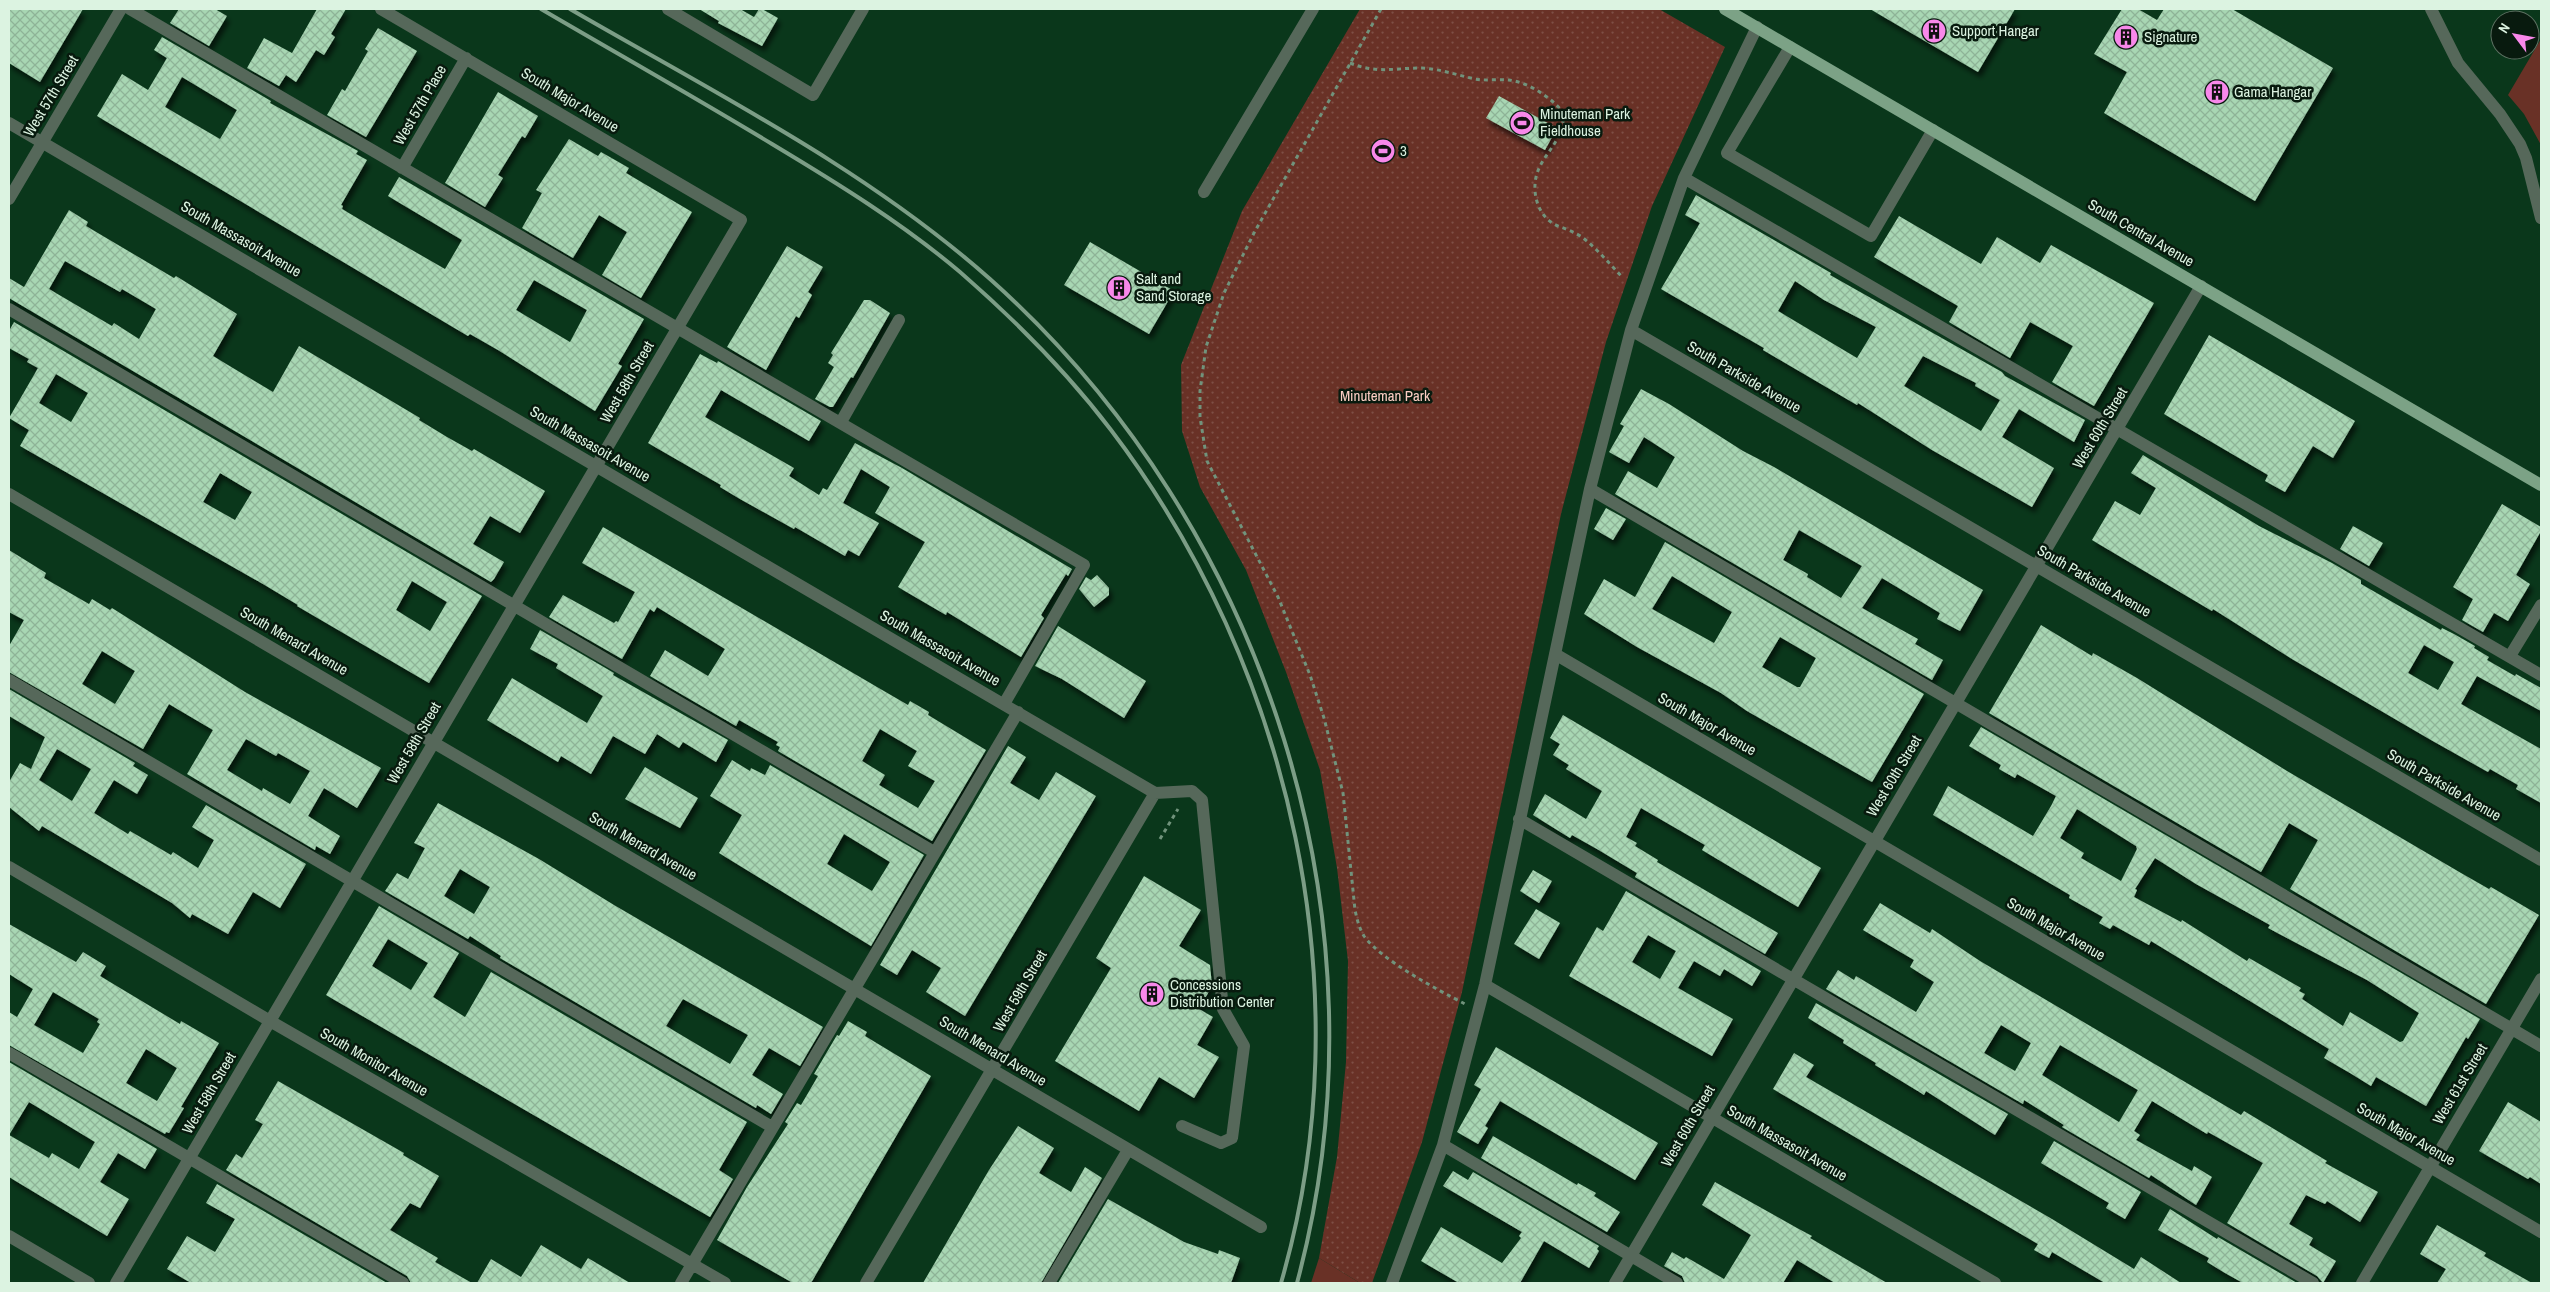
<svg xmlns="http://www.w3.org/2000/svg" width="2550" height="1292" font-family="'Archivo Narrow',sans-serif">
  <defs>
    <pattern id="park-dots" width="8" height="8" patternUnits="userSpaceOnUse" patternTransform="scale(1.25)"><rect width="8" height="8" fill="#693126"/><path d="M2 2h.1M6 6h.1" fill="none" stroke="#7e4f45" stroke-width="1.8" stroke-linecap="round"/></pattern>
    <pattern id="building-cross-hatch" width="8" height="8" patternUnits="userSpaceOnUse" patternTransform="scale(1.25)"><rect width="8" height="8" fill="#a8d6b3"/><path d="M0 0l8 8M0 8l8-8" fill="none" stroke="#8eb397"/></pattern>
    <filter id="shadow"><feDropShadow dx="3" dy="5.5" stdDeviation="2.5" flood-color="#0009"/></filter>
  </defs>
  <rect width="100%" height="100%" fill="#0a371b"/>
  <!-- grass -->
  <path fill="#693126" d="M2541 39V145L2524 114 2508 95Z
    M1319 1258 1360 1283H1311Z"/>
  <!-- park -->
  <path fill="url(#park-dots)" d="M1360 9H1659L1725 47 1652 206 1606 342 1561 514 1462 992 1422 1142 1372 1283H1360L1319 1258 1337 1157 1346 1062 1348 961 1337 868 1320 770 1286 672 1246 570 1200 487 1182 431 1181 365 1242 211Z"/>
  <!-- building -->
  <path fill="url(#building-cross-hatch)" fill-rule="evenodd" filter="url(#shadow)" d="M9 9H83L40 82 9 63Z
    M179 9H215L227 16 209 46 170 23Z
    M317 9H346L331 34 335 37 324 55 316 50 296 82 286 75 279 86 247 68 264 38 292 53Z
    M699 9H740L754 17 759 9H762L778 18 762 46 718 23 719 21Z
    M1870 9H2015L1978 72Z
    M2122 9H2138L2157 20 2164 9H2232L2333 68 2255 201 2104 113 2127 72 2094 54Z
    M378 28 417 51 366 137 327 115 342 89 345 91 368 51 365 49Z
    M162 37 271 101 270 103 358 151 356 154 367 160 341 205 343 206 342 209 391 238 445 269 462 240 388 196 399 177 644 319 618 364 622 366 595 411 498 350 470 334 468 336 97 116 122 74 148 90 167 58 154 50ZM182 77 237 110 220 139 165 107ZM534 280 587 310 570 342 516 310Z
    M498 92 538 116 525 138 522 136 498 175 503 178 485 207 445 183Z
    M1499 96 1557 128 1545 150 1486 118Z
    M569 139 598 156 601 152 629 168 626 173 692 212 641 298 602 275 627 232 599 215 573 258 522 228 542 193 536 190Z
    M1696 195 1831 273 1830 275 2002 372 2005 376 2085 420 2074 442 2019 409 2002 437 2054 468 2032 507 1932 450 1858 403 1857 405 1763 350 1764 348 1661 289 1700 223 1685 215ZM1795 281 1824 300 1876 327 1857 358 1778 311ZM1923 356 1976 383 1975 386 2000 400 1981 431 1904 386Z
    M69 210 88 222 86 226 174 278 176 276 237 314 213 356 273 392 299 346 420 418 419 420 447 437 472 451 474 449 545 491 520 533 490 516 473 544 504 562 494 579 491 582 9 298V278L24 287ZM65 261 120 292 122 289 156 309 139 339 114 323 112 326 49 289Z
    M1899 216 1981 264 1997 237 2040 263 2051 245 2154 303 2094 406 2052 382 2073 346 2030 322 2010 358 1949 322 1958 306 1874 257Z
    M1090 242 1174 291 1149 334 1064 285Z
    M787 246 823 267 808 292 812 295 799 318 796 316 766 370 727 347Z
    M864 300H870L890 313 853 378 851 377 833 407H830L815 399 834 367 828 363 833 355 831 353Z
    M14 322 482 596 429 683 297 606 298 605 263 584 20 446 29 430 9 418 38 368 27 362 29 359 9 348V331ZM56 374 88 393 71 422 39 403ZM220 473 252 492 235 520 203 502ZM412 581 447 602 430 631 396 610Z
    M2209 335 2355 421 2333 458 2313 446 2285 492 2265 481 2268 475 2164 414Z
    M700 354 717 363 718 361 821 421 809 441 721 390 705 417 794 468 789 476 819 495 823 488 827 490 855 443 902 468 1072 569 1068 576 1066 574 1041 615 1044 618 1021 657 947 612 946 615 898 587 925 542 875 513 890 487 861 469 843 503 879 523 859 556 848 550 845 556 795 527 794 529 740 499 720 487 721 485 648 443Z
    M1641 389 1669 404 1743 451 1774 467 1983 590 1960 631 1937 619 1940 613 1882 578 1862 608 1918 639 1915 644 1943 660 1932 680 1615 494 1628 471 1657 488 1675 457 1644 437 1629 463 1609 452 1624 426 1620 424ZM1799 530 1862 566 1841 598 1807 577 1808 574 1783 560Z
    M2143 455 2259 526 2332 563 2361 580V584L2441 630 2442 628 2454 634 2475 646 2474 648 2489 657 2487 660 2515 676 2516 674 2541 688V711L2477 676 2461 704 2541 749V803L2516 789 2518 785 2490 769 2488 772 2431 740 2292 659 2213 609 2212 611 2092 540 2115 501 2140 515 2156 488 2131 473ZM2424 645 2454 662 2438 690 2408 673Z
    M2502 504 2541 527V531L2516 575 2530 584 2508 621 2494 613 2483 632 2462 620 2473 599 2453 587Z
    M1606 508 1626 519 1613 540 1594 529Z
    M2353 526 2383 543 2369 566 2340 549Z
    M603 527 877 687 908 705 910 701 929 712 928 715 986 750 932 841 778 751 780 747 776 745 778 742 739 720 736 726 650 676 665 650 708 676 725 649 657 607 654 612 650 609 622 659 549 617 563 595 614 623 616 621 618 622 635 592 582 563ZM880 729 917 751 908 766 935 781 918 808 879 785 885 775 862 761Z
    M1665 542 1924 694 1872 782 1747 711 1721 693 1637 647 1584 614 1604 579 1635 597ZM1672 576 1732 612 1714 643 1652 609ZM1780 637 1816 658 1800 687H1797L1762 667Z
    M9 550 46 573 44 578 89 604 92 599 110 610 112 608 245 692 381 768 357 808 324 788 308 816 340 836 330 854 316 846 315 850 187 774 213 730 179 710 169 704 143 749 9 672V646L24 620 9 612ZM102 651 135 671 115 704 82 684ZM246 739 276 756 278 753 310 771 290 804 263 788 262 791 227 770Z
    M1097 575 1109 588V595L1094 607 1079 589 1086 577 1091 580Z
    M2041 625 2092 656 2093 653 2137 678 2287 771 2461 873 2489 889 2491 887 2539 915 2486 1004 2290 889 2318 840 2289 823 2261 872 1989 713Z
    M1058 626 1146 681 1124 718 1062 679 1035 666Z
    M540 630 614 673 613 675 728 740 716 762 683 742 679 748 657 734 645 754 613 736 591 774 561 756 558 762 487 720 512 678 587 723 603 696 556 668 558 664 530 649Z
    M9 689 135 763 133 766 148 775 137 794 114 780 94 813 128 834 130 831 171 855 173 852 198 868 214 840 192 827 206 805 306 864 280 908 253 892 228 934 192 914 190 918 172 903 42 826 39 831 9 807V782L20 763 31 769 45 737 9 716ZM57 749 91 769 72 801 39 780Z
    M1563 715 1821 868 1798 907 1702 850 1705 845 1641 808 1626 837 1637 843 1635 846 1658 860 1657 862 1778 933 1765 954 1635 877 1637 873 1597 849 1572 835 1570 838 1533 815 1545 794 1586 819 1602 791 1566 769 1569 765 1553 755 1560 744 1550 738Z
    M1981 727 2480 1019 2468 1039 2466 1037 2426 1106 2376 1077 2371 1086 2350 1073 2324 1058 2329 1049 2151 941 2149 945 2113 925 2110 929 2099 923 2103 917 2069 898 2070 895 1933 815 1948 786 2033 836 2051 806 2056 796 2017 774 2015 778 1999 769 2001 765 1969 746ZM2077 809 2136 846 2137 849 2121 881 2081 858 2084 853 2060 838ZM2155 858 2196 884 2270 925 2268 928 2367 980 2419 1013 2403 1041 2400 1042 2350 1012 2343 1026 2302 999 2305 994 2299 991 2301 988 2249 958 2247 961 2182 920 2181 922 2134 897 2137 890 2135 889Z
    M1008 746 1026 757 1010 783 1039 800 1056 772 1096 796 965 1016 926 992 941 968 912 950 897 975 880 965Z
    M732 760 750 771 751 768 765 775 770 765 924 855 871 946 719 853 742 815 710 796ZM844 834 890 862 872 891 827 864Z
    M645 767 698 798 680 828 625 799Z
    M438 803 539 859 614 905 823 1027 800 1066 769 1048 752 1075 783 1094 771 1114 757 1105 756 1108 500 958 501 956 470 936 468 939 385 891 397 873 408 879 425 848 414 843ZM460 869 490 887 474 914 444 896ZM683 999 748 1035 730 1064 666 1026Z
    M1533 870 1552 881 1539 903 1520 891Z
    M1144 876 1201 910 1179 946 1210 965 1212 986 1199 1009 1213 1017 1197 1045 1219 1057 1194 1098 1159 1077 1139 1111 1055 1061 1111 968 1096 958Z
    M1626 891 1761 971 1752 986 1724 969 1720 976 1694 961 1678 988 1733 1019 1712 1056 1569 976 1597 927 1603 931ZM1648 935 1676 951 1660 979 1632 962Z
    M1880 903 1930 933 1932 929 1980 961 2241 1115 2244 1111 2327 1161 2325 1163 2378 1192 2360 1222 2327 1201 2325 1204 2306 1195 2289 1224 2313 1238 2309 1245 2336 1261 2323 1283 2317 1276 2227 1223 2263 1163 2208 1132 2207 1134 2152 1101 2134 1131 2140 1135 2136 1140 2192 1171 2194 1166 2212 1177 2196 1205 2151 1175 2149 1178 2062 1127 2064 1125 2024 1100 2023 1104 2016 1100 1826 989 1838 970 1854 980 1856 976 1916 1012 1934 982 1910 967 1914 960 1863 930ZM2001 1025 2031 1043 2015 1071 1984 1053ZM2060 1045 2138 1090 2119 1122 2042 1075Z
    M379 906 459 953 433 997 465 1017 491 972 747 1122 719 1170 733 1179 710 1217 326 995ZM388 939 428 963 411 990 372 966Z
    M1536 909 1560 923 1539 959 1514 944Z
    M9 924 76 962 83 952 106 966 100 976 180 1024 181 1021 219 1043 181 1107 184 1108 169 1133 166 1132 165 1134 9 1045V1012L17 1017 33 989 9 974ZM53 992 99 1019 97 1022 100 1024 83 1053 34 1025ZM146 1049 177 1068 157 1101 126 1083Z
    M1816 1003 2008 1114 1995 1135 1926 1091 1924 1095 1921 1093 1875 1065 1876 1063 1843 1043 1844 1040 1808 1018Z
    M848 1021 867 1032 865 1036 931 1076 811 1283H793L717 1240 747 1187 788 1124 785 1122 797 1103 801 1105 818 1076 814 1074 837 1035 839 1036Z
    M1496 1047 1658 1143 1635 1180 1500 1101 1485 1126 1488 1128 1478 1144 1457 1132 1481 1089 1474 1085Z
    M1794 1053 1814 1065 1806 1077 2052 1219 2134 1269 2141 1257 2181 1283H2105L2052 1252 2049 1258 2034 1250 2038 1244 1773 1089Z
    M9 1062 157 1149 145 1169 118 1153 100 1182 129 1199 107 1236 9 1177ZM29 1102 95 1142 79 1169 52 1153 49 1158 9 1135Z
    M278 1081 404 1153 403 1155 439 1176 420 1208 410 1203 390 1230 438 1258 435 1262 472 1283H411L407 1276 226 1170 236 1154 242 1158 263 1124 255 1120Z
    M2508 1102 2541 1122V1184L2530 1177 2528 1179 2479 1151Z
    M1018 1126 1054 1148 1039 1173 1071 1192 1085 1167 1102 1178 1041 1283H923L989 1170Z
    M1493 1136 1577 1185 1578 1183 1596 1193 1594 1196 1620 1212 1607 1232 1481 1158Z
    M2054 1141 2141 1192 2125 1219 2106 1208 2109 1203 2041 1163Z
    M1453 1171 1468 1180 1473 1172 1599 1246 1597 1249 1599 1251 1589 1268 1544 1241 1520 1283H1459L1421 1261 1441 1227 1502 1263 1521 1238 1519 1236 1522 1232 1443 1186Z
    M1715 1182 1797 1228 1812 1236 1810 1238 1887 1283H1835L1797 1260 1783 1283H1685L1682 1276 1664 1266 1672 1252 1684 1259 1686 1257 1724 1279 1751 1235 1702 1205Z
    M217 1184 387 1283H191L167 1269 187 1236 215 1252 235 1219 206 1203Z
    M1108 1199 1184 1242 1218 1254 1219 1250 1240 1258 1231 1283H1058Z
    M2170 1209 2217 1239 2218 1237 2297 1283H2243L2225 1273 2207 1262 2209 1258 2158 1230Z
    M2437 1225 2486 1253 2484 1256 2532 1283H2437L2446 1269 2420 1254Z
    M541 1245 581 1269 588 1258 630 1283H477L491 1259 521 1277Z"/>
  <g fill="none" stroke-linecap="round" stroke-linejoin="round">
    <!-- path -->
    <path stroke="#71937c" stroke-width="3" stroke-dasharray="4 4" stroke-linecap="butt" d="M1381 9 1255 231 1224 293 1206 347 1200 391V417L1207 461 1278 597 1310 675 1324 718 1343 793 1355 910C1357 919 1359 928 1364 936 1381 960 1438 990 1465 1004
      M1350 63C1377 74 1394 68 1422 68 1440 69 1457 75 1475 79 1486 81 1498 79 1509 80 1528 82 1554 99 1564 114 1562 145 1542 153 1536 177 1532 196 1539 218 1558 226 1566 229 1574 232 1582 237 1597 249 1610 264 1623 278
      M1160 839 1178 809"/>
    <!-- minor -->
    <path stroke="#56685a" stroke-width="12" d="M130 9 1084 565 1004 704
      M668 9 813 95 863 9
      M2431 9 2458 63 2500 114 2520 144 2526 158 2541 218
      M1790 47 1727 153 1871 236 1933 130
      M9 123 1155 793
      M402 168 466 58
      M1684 178 2541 675
      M1204 192 1313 9
      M9 199 121 9
      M9 309 934 852
      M1631 330 2541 860
      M841 422 899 320
      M1590 489 2541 1046
      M9 494 1261 1227
      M1555 654 2541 1232
      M2510 656 2541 605
      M9 680 772 1127
      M1155 793 1192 791 1202 800 1223 1009 1244 1046 1232 1138 1221 1143 1182 1126
      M1519 819 2313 1283
      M9 867 270 1021 725 1283
      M1485 985 1995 1283
      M9 1053 403 1283
      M1443 1145 1677 1283
      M9 1236 89 1283
      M116 1283 741 220 381 9
      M681 1283 1018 712
      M866 1283 1155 793
      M1049 1283 1128 1150
      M1392 1283 1443 1145 1485 985 1590 489 1631 330 1684 178 1757 27
      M1615 1283 2201 286
      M2362 1283 2541 979"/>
    <!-- major -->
    <path stroke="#7ca286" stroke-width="12" d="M1725 9 2541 485"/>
    <!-- rail -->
    <path stroke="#7c9d86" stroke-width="4" d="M541 9C618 54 696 98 772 144 837 183 902 223 960 272 1015 320 1067 372 1111 430 1292 668 1365 994 1281 1283
      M570 9C713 92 865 168 990 279 1267 526 1394 923 1297 1283"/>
  </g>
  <!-- icons -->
  <defs>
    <symbol id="building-disc" viewBox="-11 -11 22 22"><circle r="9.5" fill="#f888ea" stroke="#081a0e"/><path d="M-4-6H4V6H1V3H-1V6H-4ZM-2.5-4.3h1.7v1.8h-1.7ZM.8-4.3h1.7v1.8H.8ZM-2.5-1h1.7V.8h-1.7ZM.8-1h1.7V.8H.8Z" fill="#111"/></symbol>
    <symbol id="stadium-disc" viewBox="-11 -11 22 22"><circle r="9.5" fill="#f888ea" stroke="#081a0e"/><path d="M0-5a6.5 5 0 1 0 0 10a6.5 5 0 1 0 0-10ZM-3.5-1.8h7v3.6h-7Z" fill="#111"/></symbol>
  </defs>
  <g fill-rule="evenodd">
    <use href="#building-disc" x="1920" y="17" width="28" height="28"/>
    <use href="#building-disc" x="2112" y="23" width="28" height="28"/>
    <use href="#building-disc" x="2203" y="78" width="28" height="28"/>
    <use href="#stadium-disc" x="1508" y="109" width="28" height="28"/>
    <use href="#stadium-disc" x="1369" y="137" width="28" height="28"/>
    <use href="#building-disc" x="1105" y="274" width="28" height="28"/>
    <use href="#building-disc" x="1138" y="980" width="28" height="28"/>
  </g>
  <g text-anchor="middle" stroke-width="5" stroke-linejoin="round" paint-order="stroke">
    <!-- poi labels -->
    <g font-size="15" fill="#dcf3e1" stroke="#081a0e" text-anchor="start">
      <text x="1952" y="36">Support Hangar</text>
      <text x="2144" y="42">Signature</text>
      <text x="2234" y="97">Gama Hangar</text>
      <text x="1540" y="119">Minuteman Park<tspan x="1540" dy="17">Fieldhouse</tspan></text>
      <text x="1400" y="156">3</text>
      <text x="1136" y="284">Salt and<tspan x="1136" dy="17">Sand Storage</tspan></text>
      <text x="1170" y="990">Concessions<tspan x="1170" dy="17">Distribution Center</tspan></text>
    </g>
    <!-- street labels -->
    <g font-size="15" fill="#dcf3e1" stroke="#081a0e">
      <text transform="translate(51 96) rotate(-59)" y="5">West 57th Street</text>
      <text transform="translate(570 100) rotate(31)" y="5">South Major Avenue</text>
      <text transform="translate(420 105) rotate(-60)" y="5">West 57th Place</text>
      <text transform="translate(2141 233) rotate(30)" y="5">South Central Avenue</text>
      <text transform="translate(241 239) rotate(30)" y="5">South Massasoit Avenue</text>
      <text transform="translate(1744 377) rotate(30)" y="5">South Parkside Avenue</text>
      <text transform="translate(627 382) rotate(-60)" y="5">West 58th Street</text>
      <text transform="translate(2100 428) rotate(-59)" y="5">West 60th Street</text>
      <text transform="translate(590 444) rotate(30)" y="5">South Massasoit Avenue</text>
      <text transform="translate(2094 581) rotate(30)" y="5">South Parkside Avenue</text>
      <text transform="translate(294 641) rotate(30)" y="5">South Menard Avenue</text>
      <text transform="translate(940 648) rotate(30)" y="5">South Massasoit Avenue</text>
      <text transform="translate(1707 724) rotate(30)" y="5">South Major Avenue</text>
      <text transform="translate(414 743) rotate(-60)" y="5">West 58th Street</text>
      <text transform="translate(1894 776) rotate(-59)" y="5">West 60th Street</text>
      <text transform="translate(2444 785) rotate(30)" y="5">South Parkside Avenue</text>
      <text transform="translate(643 846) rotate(30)" y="5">South Menard Avenue</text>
      <text transform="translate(2056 929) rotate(30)" y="5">South Major Avenue</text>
      <text transform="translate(1020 991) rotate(-60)" y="5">West 59th Street</text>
      <text transform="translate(993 1051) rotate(31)" y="5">South Menard Avenue</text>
      <text transform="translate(374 1062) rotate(30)" y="5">South Monitor Avenue</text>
      <text transform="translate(2460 1084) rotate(-59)" y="5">West 61st Street</text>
      <text transform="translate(209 1093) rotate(-60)" y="5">West 58th Street</text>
      <text transform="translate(1688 1126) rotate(-60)" y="5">West 60th Street</text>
      <text transform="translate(2406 1134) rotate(30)" y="5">South Major Avenue</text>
      <text transform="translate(1787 1143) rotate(30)" y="5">South Massasoit Avenue</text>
    </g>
    <!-- park labels -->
    <g font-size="15" fill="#fbcdc3" stroke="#081a0e">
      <text x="1385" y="401">Minuteman Park</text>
    </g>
  </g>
  <!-- border -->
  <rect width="2550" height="1292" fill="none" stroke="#dcf3e1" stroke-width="20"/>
  <!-- north arrow -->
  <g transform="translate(2515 35) rotate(302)"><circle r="24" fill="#081a0e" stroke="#5d7162"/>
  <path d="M0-4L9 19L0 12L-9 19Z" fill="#f888ea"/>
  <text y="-8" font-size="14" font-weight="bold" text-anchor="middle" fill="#dcf3e1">N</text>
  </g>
</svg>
